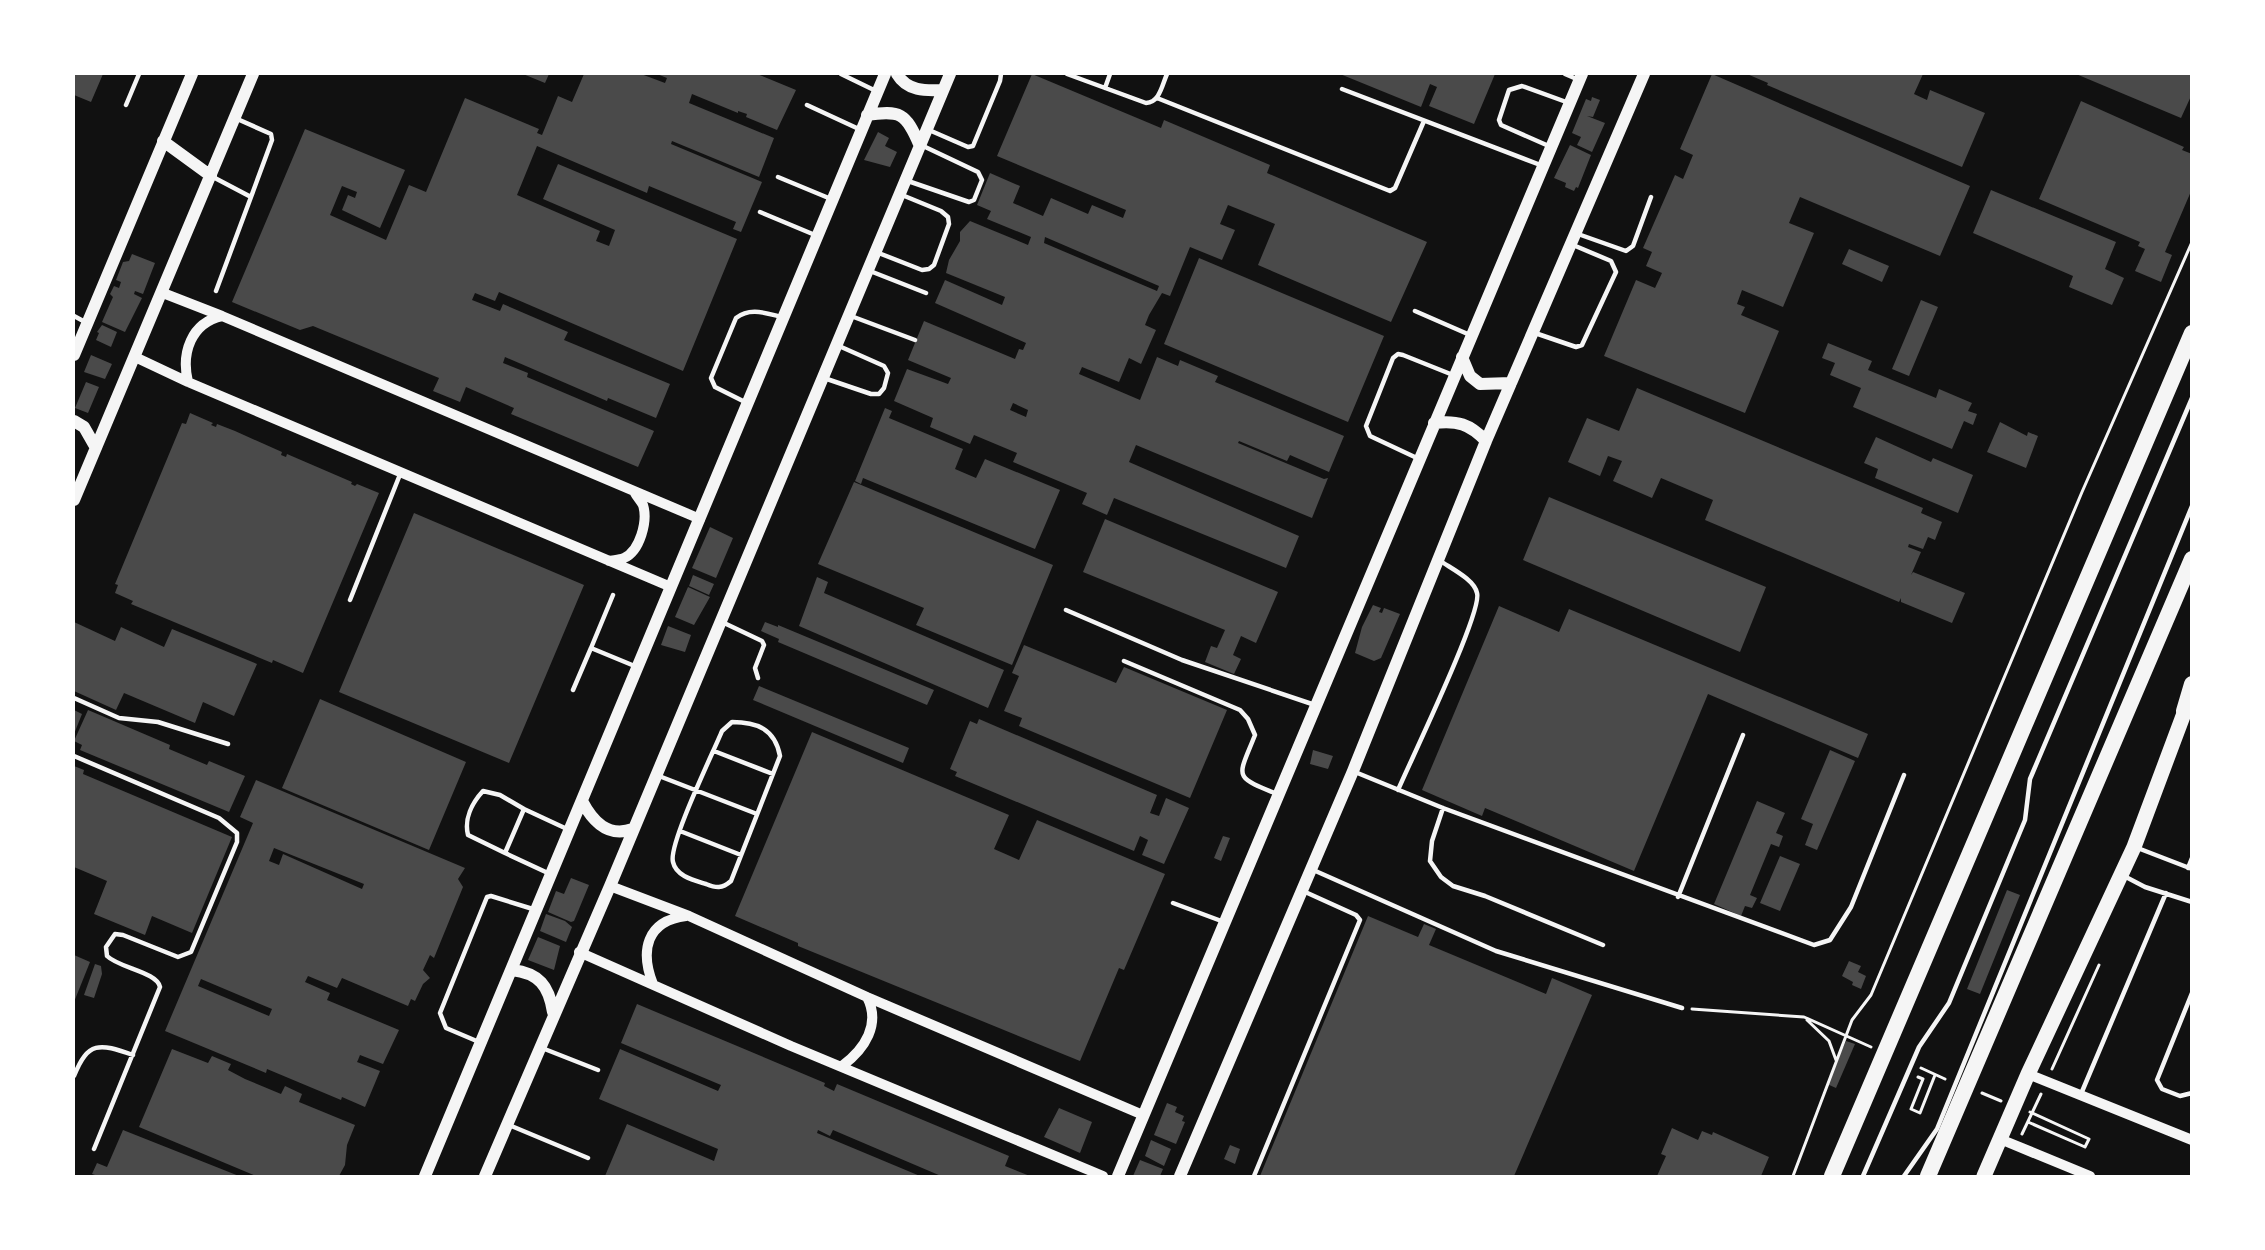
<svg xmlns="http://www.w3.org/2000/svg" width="2265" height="1250" font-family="'Fira Sans',sans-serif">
  <rect width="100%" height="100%" fill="#111"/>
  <!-- building -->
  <path fill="#4a4a4a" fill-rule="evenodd" d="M74 74H103L91 102 74 95Z
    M523 74H549L545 83Z
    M584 74H641L665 83 667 78 657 74H757L796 90 777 130 746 117 747 114 738 111V113L692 94 689 103 774 138 759 177 672 141 671 144 762 182 741 232 733 229 736 222 649 186 647 193 537 146 517 195 600 231 596 241 609 246 615 230 543 199 558 164 737 239 683 371 499 292 495 301 475 293 472 300 500 311 503 304 568 332 564 340 670 384 656 418 608 398 607 401 505 357 503 363 528 373 527 377 654 431 638 467 511 414 514 408 466 387 460 402 433 391 439 378 313 326 300 330 232 302 305 129 405 170 380 228 342 210 348 195 355 198 357 192 342 186 330 215 386 240 409 185 426 192 465 98 539 129 537 133 542 135 558 96 572 102Z
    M1032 74 1161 128 1164 120 1270 165 1267 173 1427 242 1391 322 1258 265 1275 224 1228 205 1220 224 1235 230 1222 260 1190 247 1170 296 1162 293 1149 315 1145 325 1156 330 1141 364 1129 358 1119 382 1082 367 1079 374 1140 400 1157 357 1178 366 1180 360 1218 376 1215 382 1344 436 1329 472 1290 455 1287 461 1239 441 1238 443 1324 479 1328 478 1312 518 1136 445 1129 462 1299 536 1286 568 1114 498 1107 515 1082 504 1087 493 1013 462 1017 453 974 435 970 444 930 427 933 418 894 401 907 369 948 384 951 378 908 360 924 321 1015 359 1019 349 1023 350 1026 343 935 303 945 280 1002 305 1005 297 946 273 949 260 960 241V232L970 221 1028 245 1031 237 987 219 991 211 977 205 990 173 1020 186 1013 203 1043 216 1051 198 1088 214 1092 205 1123 218 1126 210 997 156ZM1045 237 1159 286 1157 291 1044 243ZM1013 403 1028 410 1026 417 1010 410Z
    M1340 74H1495L1474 124 1429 106 1437 87 1430 84 1421 107Z
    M1712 74 1970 186 1940 256 1800 197 1789 223 1814 233 1783 307 1742 290 1737 304 1745 307 1741 315 1779 331 1745 413 1604 356 1636 280 1655 288 1662 273 1646 266 1652 252 1643 248 1675 175 1683 179 1693 155 1680 149Z
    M1747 74H1923L1914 94 1927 100 1930 90 1985 113 1962 167 1767 85 1768 83Z
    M2076 74H2192V94L2181 118Z
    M1592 97 1600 100 1593 117 1587 116 1605 123 1592 152 1577 145 1581 137 1572 133 1586 99 1591 101Z
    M2081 101 2184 147 2182 150 2192 154V189L2165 252 2172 255 2161 282 2135 271 2145 249 2138 246 2140 242 2039 199Z
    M878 132 889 138 885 146 897 152 890 167 864 160Z
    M1570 145 1591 155 1578 188 1576 187 1574 191 1565 187 1566 183 1554 178Z
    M1991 190 2116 242 2105 269 2124 278 2112 305 2069 287 2073 276 1973 233Z
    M1849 249 1889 266 1882 282 1842 264Z
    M132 254 155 263 143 294 135 291 134 294 142 298 125 332 102 322 113 297 110 294 114 286 119 288 121 282 116 280 123 262 129 261Z
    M1199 258 1384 336 1348 422 1164 344Z
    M1921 300 1938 307 1909 376 1892 369Z
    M102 325 117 332 111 347 96 340 99 333 97 332Z
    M1828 343 1872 361 1868 370 1936 398 1939 389 1972 403 1968 411 1977 414 1973 425 1964 421 1952 449 1853 407 1861 388 1830 375 1835 363 1822 358Z
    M91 355 112 364 105 379 84 372Z
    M86 382 99 387 88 413 75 408Z
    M1637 388 1923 508 1921 513 1942 522 1935 540 1928 537 1923 549 1909 544 1908 547 1921 552 1911 575 1913 572 1965 593 1952 623 1901 602V598L1899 602 1705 520 1713 500 1661 478 1652 498 1613 481 1622 461 1608 456 1600 476 1568 462 1587 418 1619 431Z
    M885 408 892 411 889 418 963 449 955 469 976 478 985 459 1060 490 1035 549 863 478 861 484 855 481Z
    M190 413 213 423 211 425 216 427 217 424 235 431 282 452 281 455 286 457 287 454 352 482 351 484 355 486 357 484 379 493 303 673 273 660 272 663 131 604 133 601 115 593 118 585 115 584 182 423 186 424Z
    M2000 422 2027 436 2028 432 2038 436 2026 468 1987 452Z
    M1876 437 1931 462 1933 458 1973 475 1958 513 1875 478 1878 469 1864 463Z
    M854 482 1053 565 1012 665 916 625 924 608 818 564Z
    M1549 497 1766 587 1740 652 1523 560Z
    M414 513 584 585 509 763 339 692Z
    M1105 519 1278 592 1256 643 1241 636 1233 655 1241 659 1234 674 1205 662 1211 646 1217 648 1225 630 1083 572Z
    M710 527 733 538 716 578 692 568Z
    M693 575 714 584 709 595 689 586Z
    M817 577 828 582 824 593 1004 670 988 708 799 626Z
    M688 587 710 597 694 625 675 617Z
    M1373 605 1381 608 1379 612 1382 613 1384 608 1400 614 1381 658 1374 661 1355 653 1362 627Z
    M1499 606 1559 632 1569 609 1868 734 1858 758 1708 694 1634 871 1485 808 1482 816 1422 790Z
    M74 622 115 641 121 627 164 647 172 629 257 664 234 716 203 702 195 723 124 693 116 710 74 691Z
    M765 622 778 627V625L934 690 927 705 778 642 779 639 761 631Z
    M668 626 691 635 685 652 661 645Z
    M1024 645 1116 683 1124 667 1227 710 1190 798 1019 726 1022 718 1004 711 1019 676 1012 673Z
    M759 686 909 748 903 763 753 700Z
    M320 699 466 762 429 850 282 788Z
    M74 710 82 714 74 734Z
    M88 710 170 745 169 749 207 765 209 761 245 776 229 812 80 750 82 745 74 741Z
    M979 719 1157 795 1150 813 1159 816 1166 798 1189 808 1164 864 1142 855 1148 840 1140 836 1134 851 955 776 957 772 950 769 970 721 977 724Z
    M812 732 1009 815 994 849 1019 860 1037 820 1165 874 1124 970 1119 968 1080 1061 798 946V943L735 916Z
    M1313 750 1333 756 1328 769 1310 764Z
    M1830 750 1855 761 1817 850 1805 845 1813 824 1801 819Z
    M74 766 84 770 83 774 232 837 192 933 152 916 145 935 94 914 107 881 74 867Z
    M256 780 465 868 458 879 463 887 434 958 430 955 423 970 430 978 423 984 415 1001 411 999 408 1006 342 978 337 988 308 976 305 982 330 993 327 1000 399 1030 383 1064 360 1055 358 1060 357 1062 380 1071 365 1107 342 1097 341 1100 267 1069 266 1073 165 1031 253 823 240 817ZM274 848 364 884 362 889 283 854 279 865 269 861ZM201 979 272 1009 269 1016 198 986Z
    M1757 801 1785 813 1776 833 1783 836 1779 847 1771 844 1750 895 1757 898 1752 908 1745 906 1741 916 1714 904Z
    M1223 836 1230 838 1221 861 1214 858Z
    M1780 856 1800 864 1780 911 1760 903Z
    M571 878 589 885 574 921 571 922 548 912 556 891 564 894Z
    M2007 890 2020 895 1980 994 1967 989Z
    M546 914 565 921 572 927 566 942 540 931Z
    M1368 916 1418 937 1424 924 1436 929 1429 945 1546 994 1552 978 1592 995 1514 1176H1260Z
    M538 937 560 946 554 970 528 960Z
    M74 955 90 962 74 1002Z
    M1849 961 1861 966 1858 972 1866 976 1861 989 1852 985 1853 982 1842 976Z
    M95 964 101 966 102 974 94 998 84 995Z
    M637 1004 825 1083 824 1086 834 1091 837 1084 1009 1156 1005 1166 1030 1176H941L833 1130 830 1136 818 1130 817 1133 920 1176H605L627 1124 714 1161 718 1149 599 1099 620 1049 718 1091 721 1085 621 1043Z
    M1846 1041 1855 1044 1836 1088 1827 1084Z
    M172 1049 208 1063 212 1056 231 1064 228 1070 245 1079 281 1094 285 1086 302 1094 299 1102 355 1125 347 1145 345 1165 339 1176H256L139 1127Z
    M1167 1103 1177 1107 1175 1112 1184 1116 1182 1121 1185 1122 1176 1144 1154 1135Z
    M1059 1108 1092 1122 1080 1153 1044 1137Z
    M1672 1128 1698 1140 1702 1131 1712 1135 1713 1132 1769 1157 1761 1176H1657L1666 1156 1661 1154Z
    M123 1130 239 1176H98L92 1174 97 1163 107 1167Z
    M1151 1140 1171 1149 1164 1166 1145 1156Z
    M1230 1145 1240 1149 1235 1164 1224 1159Z
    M1140 1160 1163 1169 1160 1176H1133Z"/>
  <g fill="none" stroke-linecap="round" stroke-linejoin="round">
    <!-- path -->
    <path stroke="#f5f5f5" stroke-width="3" d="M1692 1009 1804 1017 1871 1047
      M1807 1020 1829 1041 1836 1060
      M1921 1068 1945 1079
      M2052 1069 2099 965
      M1918 1077 1923 1079 1911 1109 1920 1113 1935 1075
      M1982 1093 2001 1101
      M2028 1122 2085 1147 2089 1139 2030 1112
      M2022 1134 2041 1094
      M1793 1176 1852 1020 1871 995 2082 492 2192 242"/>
    <!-- service -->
    <path stroke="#f5f5f5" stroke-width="4.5" d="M841 74 876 91
      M1067 74 1146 103C1160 102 1162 85 1167 74
      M1565 74 1579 80
      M1105 88 1110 74
      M1342 89 1543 166
      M1157 98 1390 191 1395 188 1424 121
      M126 105 139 74
      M807 105 861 130
      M235 118 271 134 272 140 251 197
      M929 130 968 147 973 146 1000 81 1001 74
      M1551 147 1501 125 1499 120 1509 90 1522 86 1569 103
      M213 177 251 197 216 291
      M778 177 831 199
      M908 181 969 202 974 200 982 180 978 172 921 145
      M760 212 815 235
      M1578 234 1626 251 1633 246 1651 197
      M876 252 922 270 929 269 934 265 949 224 948 217 941 211 902 195
      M870 271 926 293
      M1415 311 1470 335
      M74 316 87 323
      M851 316 915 340
      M1535 333 1576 347 1582 345 1616 272 1611 261 1573 245
      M824 378 871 394H879L884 388 888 373 884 366 839 346
      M747 403 715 387 711 378 736 318C750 307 765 313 782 317
      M1419 459 1370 436 1366 426 1393 358 1398 354 1403 355 1453 375
      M613 595 591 648 637 667
      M350 600 401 472
      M1066 610 1182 660 1315 705
      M722 622 762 641 764 645 755 668 758 678
      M1124 661 1240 710 1248 719 1255 735C1238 778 1232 776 1277 794
      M573 690 591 648
      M74 698 119 718 158 722 228 744
      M732 722C757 722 775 729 780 756L731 881C722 889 716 888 706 884 693 880 676 876 673 862 668 845 713 753 722 731Z
      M714 751 773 774
      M74 756 219 818 237 833V842L191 952 178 957 123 935 115 934 106 947 107 956C119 968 157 972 160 987L94 1149
      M1355 772 1443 808 1814 945 1830 940 1851 907 1904 775
      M659 776 757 814
      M1398 790C1410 762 1483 611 1477 593 1474 579 1450 568 1439 560
      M1443 808 1432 841 1430 861 1441 877 1453 886 1485 896 1603 945
      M680 831 741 855
      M2135 847 2192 869
      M505 853 468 835C464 819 472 803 483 791L500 795 524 809
      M2188 868 2192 858
      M1311 869 1496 951 1682 1008
      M550 874 505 853 524 809 567 829
      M2124 876 2145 887 2192 902
      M1678 897 1743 735
      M1173 903 1224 922
      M2192 993 2157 1080 2162 1089 2180 1096 2192 1093
      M479 1042 446 1028 440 1013 487 897 491 896 536 910
      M542 1048 598 1070
      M74 1076C88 1041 99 1043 133 1055
      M2081 1094 2166 893
      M509 1125 588 1158
      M1254 1176 1360 920 1356 915 1303 891
      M1863 1176 1919 1047 1949 1003 2025 820 2030 779 2192 398
      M1904 1176 1937 1129 2192 506"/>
    <!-- tertiary -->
    <path stroke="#f5f5f5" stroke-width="10" d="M163 293 222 316 700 519
      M135 357 188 382 671 587
      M188 382C181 353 191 323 222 316
      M609 561C613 560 620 560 624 558 640 551 648 521 643 505 641 501 637 497 635 493
      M610 886 689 916 867 997 1143 1115
      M579 952 791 1046 1103 1176
      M653 984C640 951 646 921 686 916
      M842 1066C865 1049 881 1024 867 997
      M2028 1074 2192 1140
      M2000 1139 2090 1176"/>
    <!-- secondary -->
    <path stroke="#f5f5f5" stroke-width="12" d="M897 74C907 91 925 91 943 90
      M867 115C900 110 906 113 919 144
      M163 141 211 176
      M74 355 192 74
      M1462 357 1470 376 1480 384 1511 383
      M74 421 84 427 96 448
      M1434 423C1457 420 1470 424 1486 441
      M74 500 253 74
      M582 801C593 822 608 838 633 829
      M512 970C539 973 549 986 553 1012
      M425 1176 885 74
      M485 1176 610 886 950 74
      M1118 1176 1582 74
      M1180 1176 1353 771 1486 441 1644 74"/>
    <!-- primary -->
    <path stroke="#f5f5f5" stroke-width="15" d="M1984 1176 2028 1074 2134 847 2189 700"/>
    <!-- trunk -->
    <path stroke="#f5f5f5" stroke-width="16" d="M2184 711 2192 684
      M1832 1176 2192 333
      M1928 1176 2192 559"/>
  </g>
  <!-- border -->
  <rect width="2265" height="1250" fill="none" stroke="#ffffff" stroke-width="150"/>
</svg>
